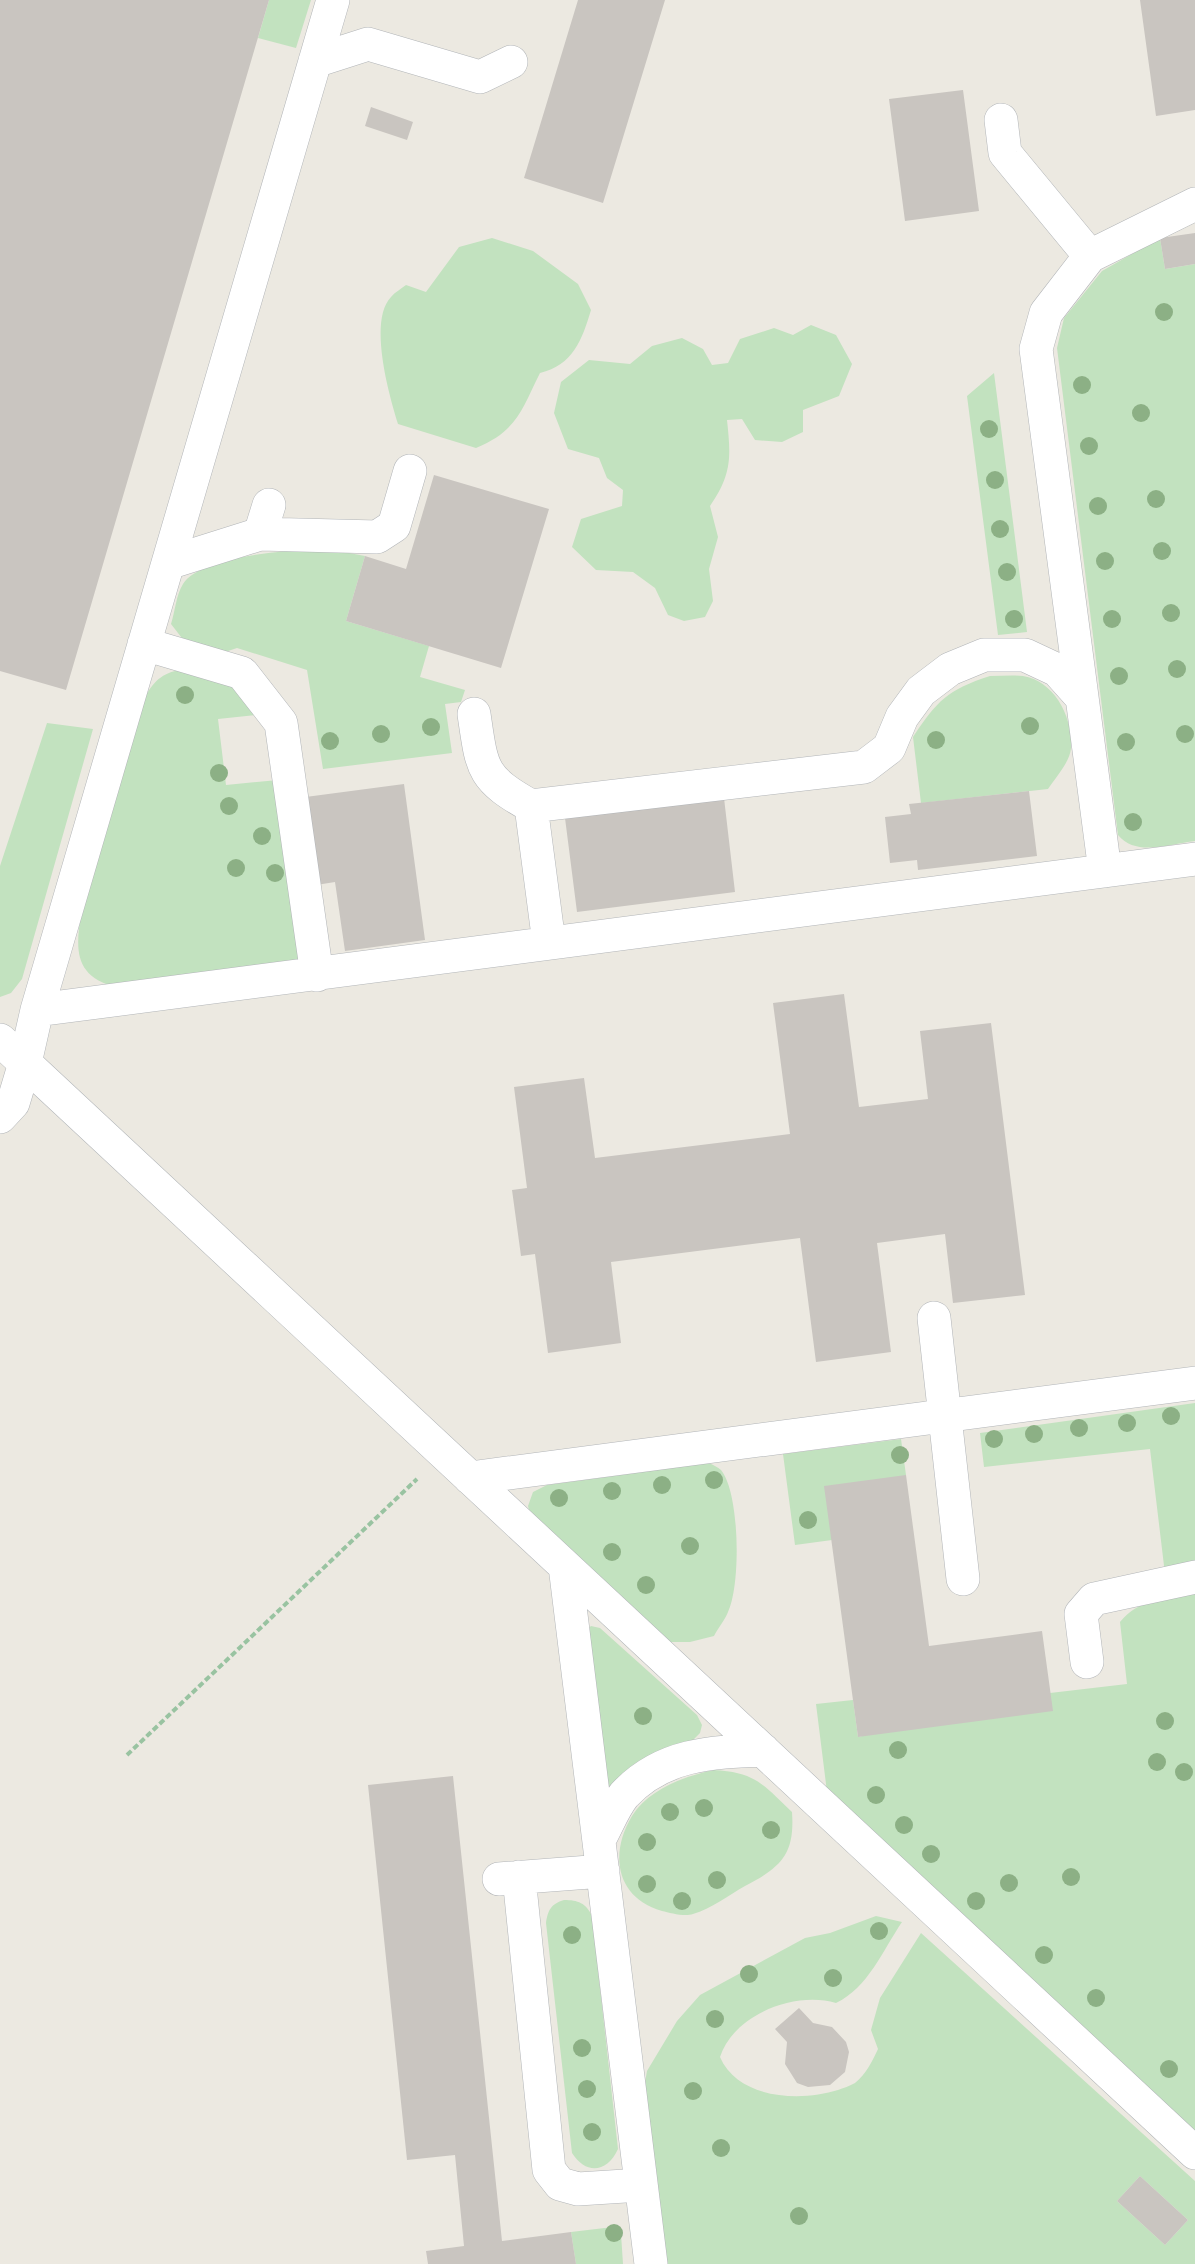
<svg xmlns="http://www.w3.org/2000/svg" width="1195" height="2264" font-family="Overpass,sans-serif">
  <rect width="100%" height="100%" fill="#ece9e1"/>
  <!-- green -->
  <path fill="#c2e2bf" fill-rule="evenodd" d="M269 0H311L296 48 258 38Z
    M492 238 533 251 578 284 591 310C582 340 573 365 540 373 521 411 517 431 476 448L398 424C389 395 368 321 391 297 395 292 401 289 406 285L426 292 459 247Z
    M1160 238 1165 269 1195 264V841C1169 844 1136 857 1118 835L1057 348 1064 318 1102 271Z
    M811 325 836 335 852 364 839 396 803 410V432L782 442 755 440 742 419 727 420C731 457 732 474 710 506L718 537 709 569 713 601 705 617 684 621 668 615 655 588 633 572 596 570 572 547 581 519 622 506 623 490 607 478 599 458 568 449 554 413 561 382 589 360 630 364 652 346 682 338 703 349 712 365 728 363 740 339 774 328 793 335Z
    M994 373 1027 632 998 635 967 396Z
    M328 549 365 556 346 621 429 646 420 677 465 690 461 702 445 704 452 753 323 769 307 670 237 648 222 653 185 642 171 624C175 612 176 595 183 584 201 555 297 549 328 549Z
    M185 669 235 685 256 715 218 719 226 785 278 780 299 960 118 988C75 977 75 952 81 914L145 697C155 679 164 672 185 669Z
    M990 676C1001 676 1013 675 1023 676 1055 681 1073 718 1071 748 1070 762 1056 777 1048 789L921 803 913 737C938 700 947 690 990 676Z
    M47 723 93 729 22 979 11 993 0 997V866Z
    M1195 1403V1567L1165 1574 1150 1449 984 1467 980 1433Z
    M901 1439 906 1475 832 1540 795 1545 783 1454Z
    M709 1463C713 1465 718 1467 721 1470 740 1493 741 1585 728 1612 725 1620 718 1628 714 1636L690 1642H670L531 1518 528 1506 533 1492 547 1485Z
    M1195 1591V2135L827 1792 816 1704 853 1700 858 1737 1050 1693 1127 1684 1120 1622C1139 1599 1167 1597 1195 1591Z
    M591 1626 600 1628 697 1715 702 1725 700 1733 691 1742 603 1802 584 1632Z
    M714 1770C755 1772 764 1785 792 1812 795 1855 781 1867 745 1886 729 1895 711 1909 693 1914 685 1917 670 1913 662 1911 616 1898 609 1854 632 1816 649 1789 685 1776 714 1770Z
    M564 1900C578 1900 586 1903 592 1916L618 2149C607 2173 586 2175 572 2153L546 1923C548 1910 551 1904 564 1900Z
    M876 1916 902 1922C883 1950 868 1988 836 2003 795 1991 734 2014 720 2057 738 2099 800 2102 838 2090 843 2088 850 2086 855 2083 866 2074 872 2062 878 2049L871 2030 880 1998 921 1933 1195 2181V2264H660L644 2088 647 2071 677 2021 700 1995 805 1938 830 1933ZM1140 2176 1188 2220 1165 2245 1117 2201Z
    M613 2227 621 2234 623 2264H576L571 2232Z"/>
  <!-- building -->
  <path fill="#c9c5c0" d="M0 0H269L66 690 0 671Z
    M578 0H665L603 203 524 178Z
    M1140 0H1195V110L1156 116Z
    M963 90 979 211 905 221 889 99Z
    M371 107 413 122 407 140 365 126Z
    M1195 233V264L1165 269 1160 238Z
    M434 475 549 509 501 668 346 621 365 556 406 569Z
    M404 784 425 940 345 951 335 882 310 886 298 798Z
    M1029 791 1037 856 918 870 917 860 890 863 885 817 911 814 909 804Z
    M724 798 735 892 577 912 565 818Z
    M844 994 859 1107 928 1099 920 1031 991 1023 1025 1295 953 1303 945 1234 877 1243 891 1352 816 1362 800 1238 611 1262 621 1343 548 1353 535 1254 521 1256 512 1190 527 1188 514 1087 584 1078 595 1158 790 1134 773 1003Z
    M906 1475 929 1646 1042 1631 1053 1711 858 1737 824 1486Z
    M453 1776 502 2241 571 2232 576 2264H428L426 2251 464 2246 455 2155 407 2160 368 1785Z
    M799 2008 813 2023 832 2027 846 2042 849 2052 845 2072 830 2085 808 2087 797 2083 785 2064 787 2042 775 2029Z
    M1140 2176 1188 2220 1165 2245 1117 2201Z"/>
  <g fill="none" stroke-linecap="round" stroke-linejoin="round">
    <defs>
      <path id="minor" d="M333 0 37 1010 25 1063 1195 2153
        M315 61 368 44 480 77 511 62
        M1001 120 1005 153 1090 256
        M260 534 377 537 394 526 410 471
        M168 563 260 534 269 505
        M144 644 242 673 281 723 317 975
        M474 714C482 769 481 778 531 806L549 943
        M531 806 864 767 889 748 902 717 921 691 950 669 984 655H1025L1057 670 1082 698
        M1105 871 1036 349 1046 313 1090 256 1195 204
        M37 1010 1195 859
        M0 1040 25 1063 13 1103 0 1117
        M934 1318 963 1579
        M470 1478 1195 1383
        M565 1566 651 2264
        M1087 1662 1081 1614 1094 1599 1195 1577
        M599 1840C607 1826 614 1807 624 1795 662 1754 711 1752 763 1750
        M519 1877 549 2170 560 2184 578 2189 641 2185
        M499 1879 603 1871"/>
    </defs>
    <!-- minor casing -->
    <use href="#minor" stroke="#b2b5b8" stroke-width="34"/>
    <!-- path -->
    <path stroke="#99c3a1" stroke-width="4" stroke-dasharray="6 3" stroke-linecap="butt" d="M127 1755 417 1479"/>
    <!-- minor -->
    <use href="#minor" stroke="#fff" stroke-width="33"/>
  </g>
  <!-- trees -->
  <g fill="#8cb085">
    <circle cx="1164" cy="312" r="9"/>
    <circle cx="1082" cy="385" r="9"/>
    <circle cx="1141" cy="413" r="9"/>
    <circle cx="989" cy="429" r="9"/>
    <circle cx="1089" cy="446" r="9"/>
    <circle cx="995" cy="480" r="9"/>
    <circle cx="1156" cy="499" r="9"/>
    <circle cx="1098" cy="506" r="9"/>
    <circle cx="1000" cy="529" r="9"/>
    <circle cx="1162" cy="551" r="9"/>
    <circle cx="1105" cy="561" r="9"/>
    <circle cx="1007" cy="572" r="9"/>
    <circle cx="1171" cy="613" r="9"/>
    <circle cx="1014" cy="619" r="9"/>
    <circle cx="1112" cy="619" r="9"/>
    <circle cx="1177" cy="669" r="9"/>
    <circle cx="1119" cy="676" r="9"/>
    <circle cx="185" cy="695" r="9"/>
    <circle cx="1030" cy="726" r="9"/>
    <circle cx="431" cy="727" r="9"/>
    <circle cx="381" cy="734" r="9"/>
    <circle cx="1185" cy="734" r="9"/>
    <circle cx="936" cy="740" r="9"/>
    <circle cx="330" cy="741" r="9"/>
    <circle cx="1126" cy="742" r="9"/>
    <circle cx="219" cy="773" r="9"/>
    <circle cx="229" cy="806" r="9"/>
    <circle cx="1133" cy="822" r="9"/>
    <circle cx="262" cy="836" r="9"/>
    <circle cx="236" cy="868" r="9"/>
    <circle cx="275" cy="873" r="9"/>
    <circle cx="1171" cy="1416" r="9"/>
    <circle cx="1127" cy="1423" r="9"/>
    <circle cx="1079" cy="1428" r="9"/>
    <circle cx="1034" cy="1434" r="9"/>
    <circle cx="994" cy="1439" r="9"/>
    <circle cx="900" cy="1455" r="9"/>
    <circle cx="714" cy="1480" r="9"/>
    <circle cx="662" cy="1485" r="9"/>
    <circle cx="612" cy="1491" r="9"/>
    <circle cx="559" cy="1498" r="9"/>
    <circle cx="808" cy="1520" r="9"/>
    <circle cx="690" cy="1546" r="9"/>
    <circle cx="612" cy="1552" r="9"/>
    <circle cx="646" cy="1585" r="9"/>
    <circle cx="643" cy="1716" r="9"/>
    <circle cx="1165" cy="1721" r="9"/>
    <circle cx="898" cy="1750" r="9"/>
    <circle cx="1157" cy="1762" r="9"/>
    <circle cx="1184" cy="1772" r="9"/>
    <circle cx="876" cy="1795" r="9"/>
    <circle cx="704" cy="1808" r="9"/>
    <circle cx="670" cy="1812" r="9"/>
    <circle cx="904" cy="1825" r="9"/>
    <circle cx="771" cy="1830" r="9"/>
    <circle cx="647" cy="1842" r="9"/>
    <circle cx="931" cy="1854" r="9"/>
    <circle cx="1071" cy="1877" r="9"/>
    <circle cx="717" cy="1880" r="9"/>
    <circle cx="1009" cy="1883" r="9"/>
    <circle cx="647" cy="1884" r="9"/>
    <circle cx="682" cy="1901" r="9"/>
    <circle cx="976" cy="1901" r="9"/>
    <circle cx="879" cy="1931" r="9"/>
    <circle cx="572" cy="1935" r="9"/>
    <circle cx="1044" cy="1955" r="9"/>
    <circle cx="749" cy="1974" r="9"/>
    <circle cx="833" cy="1978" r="9"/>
    <circle cx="1096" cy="1998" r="9"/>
    <circle cx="715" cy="2019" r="9"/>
    <circle cx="582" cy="2048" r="9"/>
    <circle cx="1169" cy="2069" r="9"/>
    <circle cx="587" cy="2089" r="9"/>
    <circle cx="693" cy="2091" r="9"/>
    <circle cx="592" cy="2132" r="9"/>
    <circle cx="721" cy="2148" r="9"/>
    <circle cx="799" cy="2216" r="9"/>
    <circle cx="614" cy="2233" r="9"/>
  </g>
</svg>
